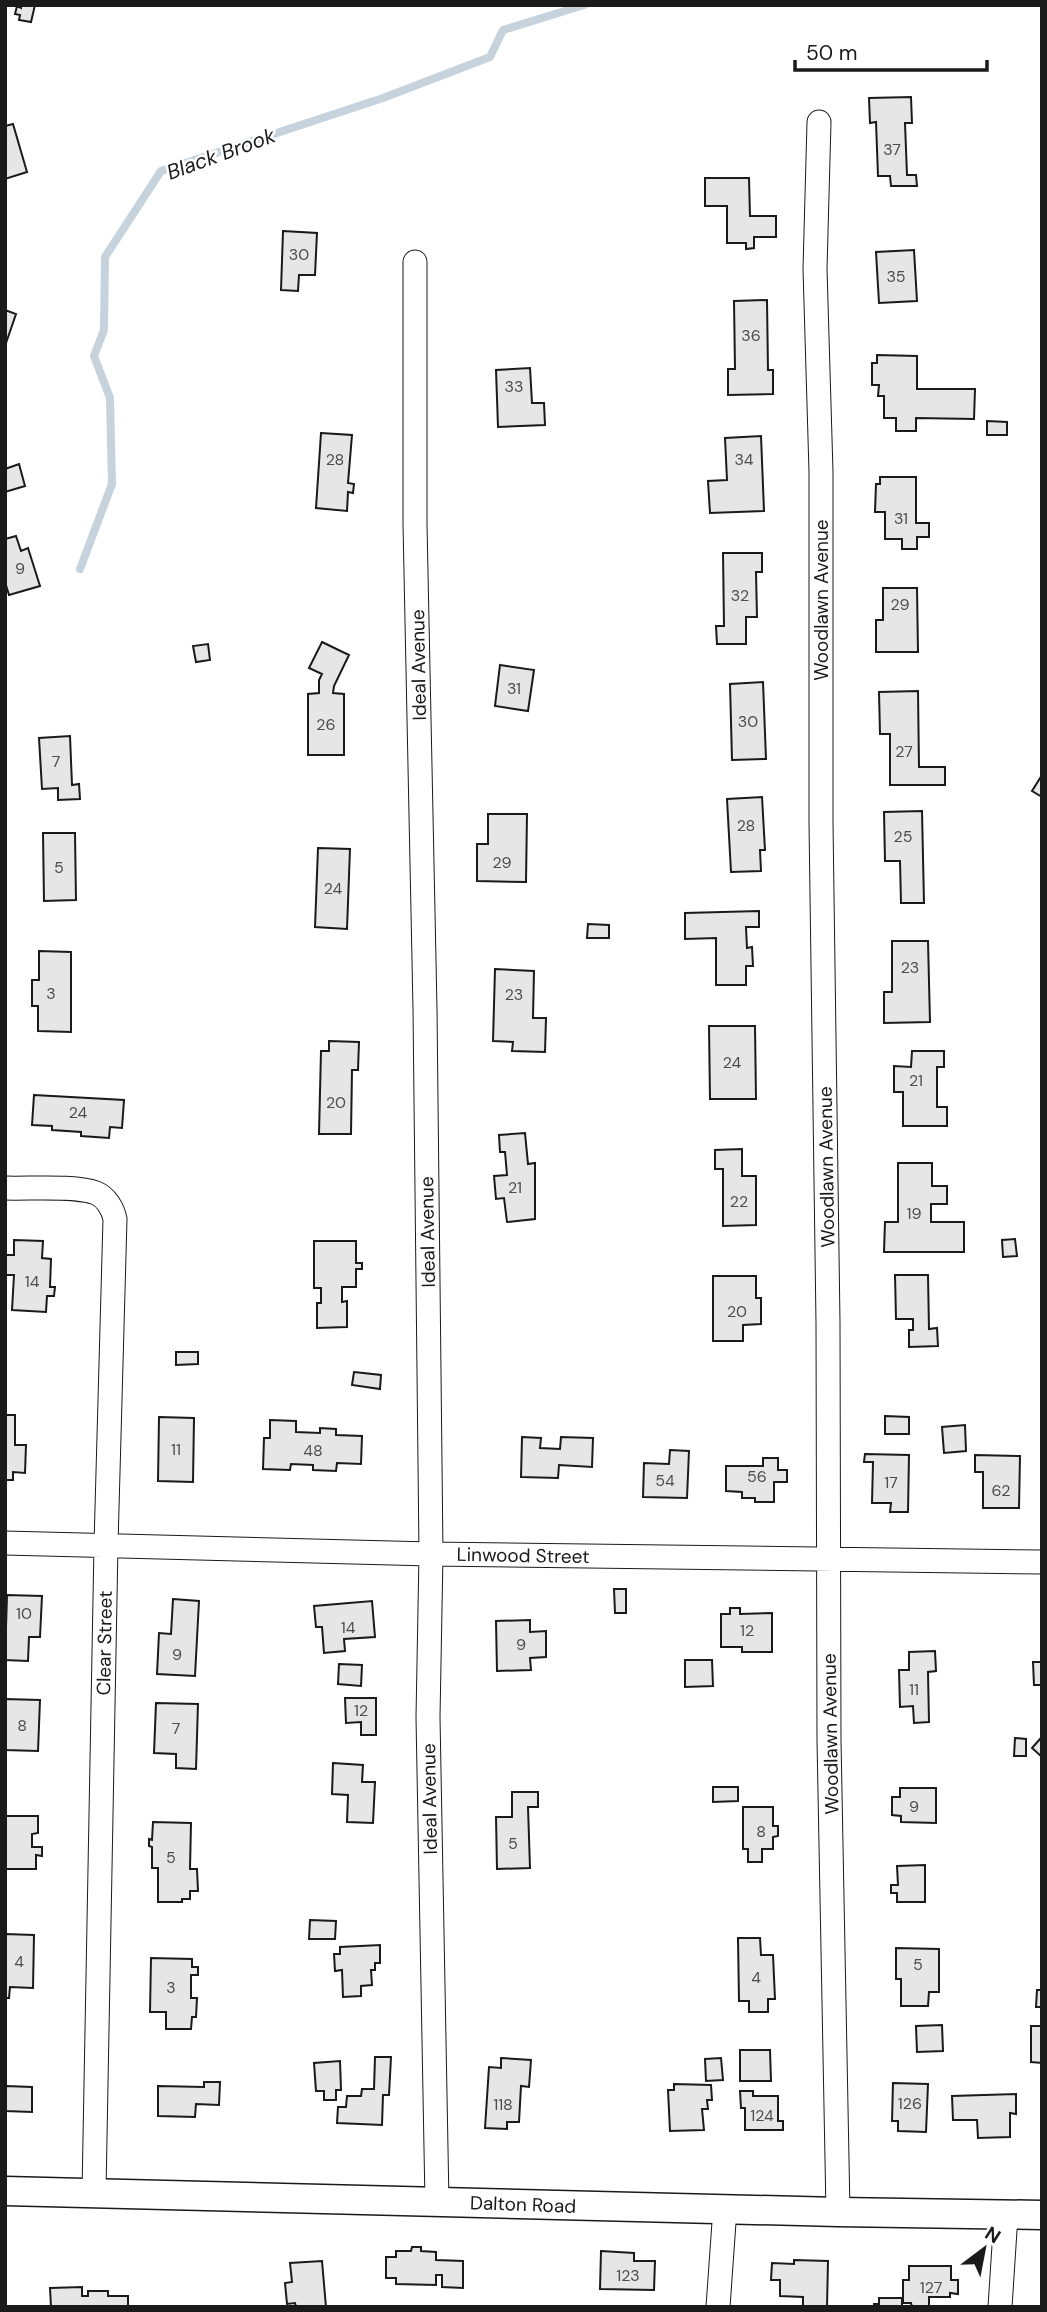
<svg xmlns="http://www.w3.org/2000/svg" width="1047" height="2312" font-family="'DM Sans',sans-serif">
  <rect width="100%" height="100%" fill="#fff"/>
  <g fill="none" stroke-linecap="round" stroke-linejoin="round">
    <!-- stream -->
    <path stroke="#c6d2dc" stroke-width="8" d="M80 569 112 484 110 398 94 356 104 330 105 257 161 171 383 98 490 57 503 30 584 5"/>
  </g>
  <!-- building -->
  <path fill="#e6e6e6" stroke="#1a1a1a" stroke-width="2" d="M21 5H35L31 22 19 20 20 15 15 14 17 6 21 8Z
    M911 97 912 123H905L907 175H916L917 186H891L890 176H878L876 122 870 123 869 98Z
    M13 124 27 172 5 179V126Z
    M705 178H749L750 216H776V237H754V248L746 249V243H727V206H705Z
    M283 231 317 233 315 275H299L298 291 281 290Z
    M914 250 917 301 879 303 876 252Z
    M767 300 768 370H773V394L728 395V369H735L734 301Z
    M5 310 16 314 5 346Z
    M877 355 917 356V389H975L974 419 916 418V431H896V418H884V396H878L879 385H872V363H877Z
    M530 368 532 403H544L545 425 498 427 496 370Z
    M987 421 1007 422V435H987Z
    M321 433 352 435 348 483 354 484 353 493 348 492 347 511 316 508Z
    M761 436 764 511 710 513 708 481 727 480 725 438Z
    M19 464 25 486 5 492V469Z
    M880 477H916V523H929V537H917V549H902V539H885V512H875L876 484H880Z
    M16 536 21 551 28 548 40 586 9 595 5 582V539Z
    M723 553H762V572H756L757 617H746V644H717L716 626H724Z
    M883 588H917L918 652H876V620H883Z
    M322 642 349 655 334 686 333 693 344 694V755H308V694L319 693V680L322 674 309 668Z
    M208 644 210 660 196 662 193 646Z
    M500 665 534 670 528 711 495 706Z
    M763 682 766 759 732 760 730 684Z
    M918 691 919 767H945V785H890V734H880L879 692Z
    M70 736 72 785 79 784 80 799 58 800V788L42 789 39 738Z
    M1042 775V797L1032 791Z
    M762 797 765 850H760L761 871 731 872 727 799Z
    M922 811 924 903H901L900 861H885L884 812Z
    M488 814H527L526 882 477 881V844H488Z
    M43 833H75L76 900 44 901Z
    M318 848 350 849 347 929 315 927Z
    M759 911V927H746L747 948 752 947 753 966H746V985H716V938L685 939V913Z
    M588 924 609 925V938H587Z
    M892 941H928L930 1022 884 1023V992H892Z
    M39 951 71 952V1032L38 1031V1006H32V980H39Z
    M495 969 534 971 533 1018H546L545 1052 512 1051 513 1042 493 1041Z
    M709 1026H755L756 1099H710Z
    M329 1041 359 1042 358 1070H352L351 1134H319L321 1051H329Z
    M912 1051H944V1067H937V1107H947V1126H903V1092H894V1066L911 1067Z
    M34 1095 124 1100 122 1128 110 1127 109 1138 81 1136V1132L52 1130V1126L32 1125Z
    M525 1133 528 1164 535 1163V1219L507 1222 504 1198 496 1199 494 1176 507 1175 505 1152H500L499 1135Z
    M742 1149V1176H756V1225L723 1226V1169H715V1150Z
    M898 1163H932V1186H947V1204H931V1222H964V1252H884L885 1222H898Z
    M1015 1239 1017 1256 1003 1257 1002 1240Z
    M14 1240 43 1241 42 1258 51 1259 50 1287H55L54 1296H47L46 1312 12 1310 14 1275H5V1255H14Z
    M314 1241H356V1263H362V1269H356V1287H342V1302L347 1301V1327L317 1328V1303H321V1288H314Z
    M895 1275H928L929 1329 937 1328 938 1346 909 1347V1330H913V1319H896Z
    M713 1276H756V1298H761V1324L743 1325V1341H713Z
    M176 1352H198V1364L176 1365Z
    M354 1372 381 1375 380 1389 352 1385Z
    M5 1415H15V1445H26L25 1473 13 1472V1480H5Z
    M885 1416 909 1417V1434H885Z
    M159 1417 194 1418 193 1482 158 1481Z
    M270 1420 296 1421V1432L320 1433V1428L336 1429V1435L362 1436 361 1464 337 1463 336 1471 313 1470V1465L291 1464 290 1470 263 1469 264 1438H270Z
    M965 1425 966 1451 944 1453 942 1427Z
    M522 1437 541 1438 540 1448 560 1449 561 1437 593 1438 592 1467 559 1465 558 1478 521 1477Z
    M670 1450 689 1451 687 1498 643 1497 644 1463 669 1464Z
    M865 1454 909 1455 908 1512H890L891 1503H872L873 1462H864Z
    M975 1455 1020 1456 1019 1508H983V1472H975Z
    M763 1458H778V1470H787V1482H774V1502H755V1498H742V1492L726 1491V1466H763Z
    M614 1589H626V1613H615Z
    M7 1595 42 1596 40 1637H29L28 1661 5 1660Z
    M173 1599 199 1601 195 1676 157 1674 159 1633 171 1634Z
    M372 1601 375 1637 344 1639 345 1651 324 1653 322 1627H316L314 1606Z
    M730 1608H740V1614L772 1613V1652H742V1647H721V1614H730Z
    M530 1620V1632L546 1631V1657L530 1658 531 1670 497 1671 496 1621Z
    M935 1651 936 1671 928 1672 929 1722 914 1723 913 1706 900 1707 899 1670H909V1652Z
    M685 1660H712L713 1686 685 1687Z
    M1033 1662H1042V1685H1034Z
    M339 1664 362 1665 361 1686 338 1684Z
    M345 1698H376V1735H361V1722L346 1723Z
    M5 1699 40 1700 38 1751 5 1750Z
    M156 1703 198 1704 196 1769 176 1768V1754L154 1753Z
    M1015 1738 1026 1739V1756H1014Z
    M1040 1739 1042 1741V1757L1032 1748Z
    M333 1763 363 1765 362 1782H375L373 1823 347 1822 348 1795 332 1794Z
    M713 1787H738V1801L713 1802Z
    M900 1788H936V1823L901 1822V1816L892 1815V1797H900Z
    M512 1792H538V1807H528L530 1868 497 1869 496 1817H512Z
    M743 1807H773V1826H778V1836L773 1837V1849H762V1862H748V1849H743Z
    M5 1816H38V1833L32 1834V1847H42V1856L36 1855V1869H5Z
    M153 1822 191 1823 190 1869H197L198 1891H190V1899H182V1902H158V1868H152V1847L149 1846V1839L152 1840Z
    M925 1865V1902H897V1893H891V1885H898L897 1866Z
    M310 1920 336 1921 335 1939H309Z
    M5 1934 34 1935 33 1988 10 1987 9 1998H5Z
    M738 1938H760L761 1955H773L775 1999H768V2012H749V2001H739Z
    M380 1945V1963H375V1970H371L372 1985 361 1986V1996L343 1997 342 1970 335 1971 334 1954H340V1947Z
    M896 1948 939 1949V1992H929L928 2006H901V1979H896Z
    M151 1958 192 1959V1967H198V1975H191V1998H197L196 2017H192L191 2029H166V2012H150Z
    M1037 1990H1042V2007H1036Z
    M942 2025 943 2051 917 2052 916 2026Z
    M1031 2026H1042V2063L1031 2062Z
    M740 2050H770L771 2081H740Z
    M375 2057H391L389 2095H383L382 2125 337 2123 338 2107H346L347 2096H361L362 2089H374Z
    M501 2058 531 2060 529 2087 521 2086 519 2122H507V2129L485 2128 489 2067 501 2068Z
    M721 2058 723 2080 706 2081 705 2059Z
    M340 2061 341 2090H336V2100H324V2091H316L314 2063Z
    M204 2082H220L219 2105 196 2104 195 2117 158 2116V2086L204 2087Z
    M893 2083 928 2084 926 2132 898 2131V2121H892Z
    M674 2084 711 2085 712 2100H707L708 2109H702L704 2130 670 2131 668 2090H674Z
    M5 2086 32 2087V2112L5 2111Z
    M740 2091H753V2096H778V2121H783V2130H745V2108H741Z
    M1016 2094V2114L1010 2113V2137L978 2138 977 2120H953L952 2096Z
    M412 2247H421V2251L436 2252V2260L463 2261V2288L442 2287V2275H436V2285L396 2284V2278H386V2257H396V2251H411Z
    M601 2251 634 2253V2261H655L654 2290 600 2289Z
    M794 2260 828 2261 827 2307H803V2297L780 2296V2280H771L772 2263 794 2264Z
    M322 2261 326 2307H296L295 2303 287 2304 285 2283 292 2282 290 2263Z
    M909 2266H951V2280H958V2294L950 2293V2297H929V2307H912L911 2303H903V2280H909Z
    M82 2287V2296H88V2291H108V2296H128V2307H51L50 2288Z
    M879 2298H902V2307H874V2304H879Z"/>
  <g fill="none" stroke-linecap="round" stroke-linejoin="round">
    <defs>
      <path id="minor" d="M819 122 815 269 821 472V823L828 1323 829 1740 838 2212
        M415 262V524L425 1009 431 1554 428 1717 437 2202
        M5 1188C28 1189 76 1185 96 1193 106 1197 113 1209 115 1219L106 1545 94 2192
        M5 1543 431 1554 1042 1562
        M718 2307 725 2208
        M1000 2307 1006 2215"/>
      <path id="tertiary" d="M5 2191 838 2212 1042 2215"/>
    </defs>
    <!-- minor casing -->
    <use href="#minor" stroke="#1a1a1a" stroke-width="25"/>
    <!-- tertiary casing -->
    <use href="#tertiary" stroke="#1a1a1a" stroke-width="31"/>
    <!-- minor -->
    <use href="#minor" stroke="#fff" stroke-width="23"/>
    <!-- tertiary -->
    <use href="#tertiary" stroke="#fff" stroke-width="28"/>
  </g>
  <g text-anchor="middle" stroke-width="5" stroke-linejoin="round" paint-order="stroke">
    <!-- number labels -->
    <g font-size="16" fill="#4d4d4d">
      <text x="892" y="155">37</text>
      <text x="299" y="260">30</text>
      <text x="896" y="282">35</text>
      <text x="751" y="341">36</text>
      <text x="514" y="392">33</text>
      <text x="335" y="465">28</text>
      <text x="744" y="465">34</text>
      <text x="901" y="524">31</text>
      <text x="20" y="574">9</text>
      <text x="740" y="601">32</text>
      <text x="900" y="610">29</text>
      <text x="514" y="694">31</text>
      <text x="748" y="727">30</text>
      <text x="326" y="730">26</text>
      <text x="904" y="757">27</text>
      <text x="56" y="767">7</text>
      <text x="746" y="831">28</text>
      <text x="903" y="842">25</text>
      <text x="502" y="868">29</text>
      <text x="59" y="873">5</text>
      <text x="333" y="894">24</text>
      <text x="910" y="973">23</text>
      <text x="51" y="999">3</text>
      <text x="514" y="1000">23</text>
      <text x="732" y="1068">24</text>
      <text x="916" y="1086">21</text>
      <text x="336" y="1108">20</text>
      <text x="78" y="1118">24</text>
      <text x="515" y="1193">21</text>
      <text x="739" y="1207">22</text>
      <text x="914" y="1219">19</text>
      <text x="32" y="1287">14</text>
      <text x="737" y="1317">20</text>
      <text x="176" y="1455">11</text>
      <text x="313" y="1456">48</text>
      <text x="757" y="1482">56</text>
      <text x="665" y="1486">54</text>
      <text x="891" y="1488">17</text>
      <text x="1001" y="1496">62</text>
      <text x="24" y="1619">10</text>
      <text x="348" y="1633">14</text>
      <text x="747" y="1636">12</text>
      <text x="521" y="1650">9</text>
      <text x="177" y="1660">9</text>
      <text x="914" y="1695">11</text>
      <text x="361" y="1716">12</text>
      <text x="22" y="1731">8</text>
      <text x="176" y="1734">7</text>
      <text x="914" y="1812">9</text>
      <text x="761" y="1837">8</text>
      <text x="513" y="1849">5</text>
      <text x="171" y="1863">5</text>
      <text x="19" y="1967">4</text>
      <text x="918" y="1970">5</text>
      <text x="756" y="1983">4</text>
      <text x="171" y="1993">3</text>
      <text x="910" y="2109">126</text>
      <text x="503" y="2110">118</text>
      <text x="762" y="2121">124</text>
      <text x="628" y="2281">123</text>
      <text x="931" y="2293">127</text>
    </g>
    <!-- street labels -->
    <g font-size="19" fill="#1a1a1a" stroke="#fff">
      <text transform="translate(821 600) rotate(-90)" y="7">Woodlawn Avenue</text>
      <text transform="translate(418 665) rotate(-91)" y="7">Ideal Avenue</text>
      <text transform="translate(826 1167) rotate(-91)" y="7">Woodlawn Avenue</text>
      <text transform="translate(427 1232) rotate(-91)" y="7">Ideal Avenue</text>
      <text transform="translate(523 1555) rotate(1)" y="7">Linwood Street</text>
      <text transform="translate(104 1643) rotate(-89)" y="7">Clear Street</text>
      <text transform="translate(830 1734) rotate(-91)" y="7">Woodlawn Avenue</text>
      <text transform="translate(429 1799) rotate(-91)" y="7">Ideal Avenue</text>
      <text transform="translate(523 2204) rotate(2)" y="7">Dalton Road</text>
    </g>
    <!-- water labels -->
    <g font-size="21" font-style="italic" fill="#1a1a1a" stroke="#fff">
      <text transform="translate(221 154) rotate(-20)" y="7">Black Brook</text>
    </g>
  </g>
  <!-- border -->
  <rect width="1047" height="2312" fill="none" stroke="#1a1a1a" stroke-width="14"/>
  <!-- north arrow -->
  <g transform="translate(984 2249) rotate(32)" stroke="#ffffff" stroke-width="5" paint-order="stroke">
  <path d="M0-5L12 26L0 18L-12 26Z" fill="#1a1a1a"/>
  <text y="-10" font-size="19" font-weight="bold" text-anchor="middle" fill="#1a1a1a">N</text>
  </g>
  <!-- scale -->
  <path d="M795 60v10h192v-10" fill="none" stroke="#1a1a1a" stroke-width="3.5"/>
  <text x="806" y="60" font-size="21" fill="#1a1a1a" stroke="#ffffff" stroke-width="5" paint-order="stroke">50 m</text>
</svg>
